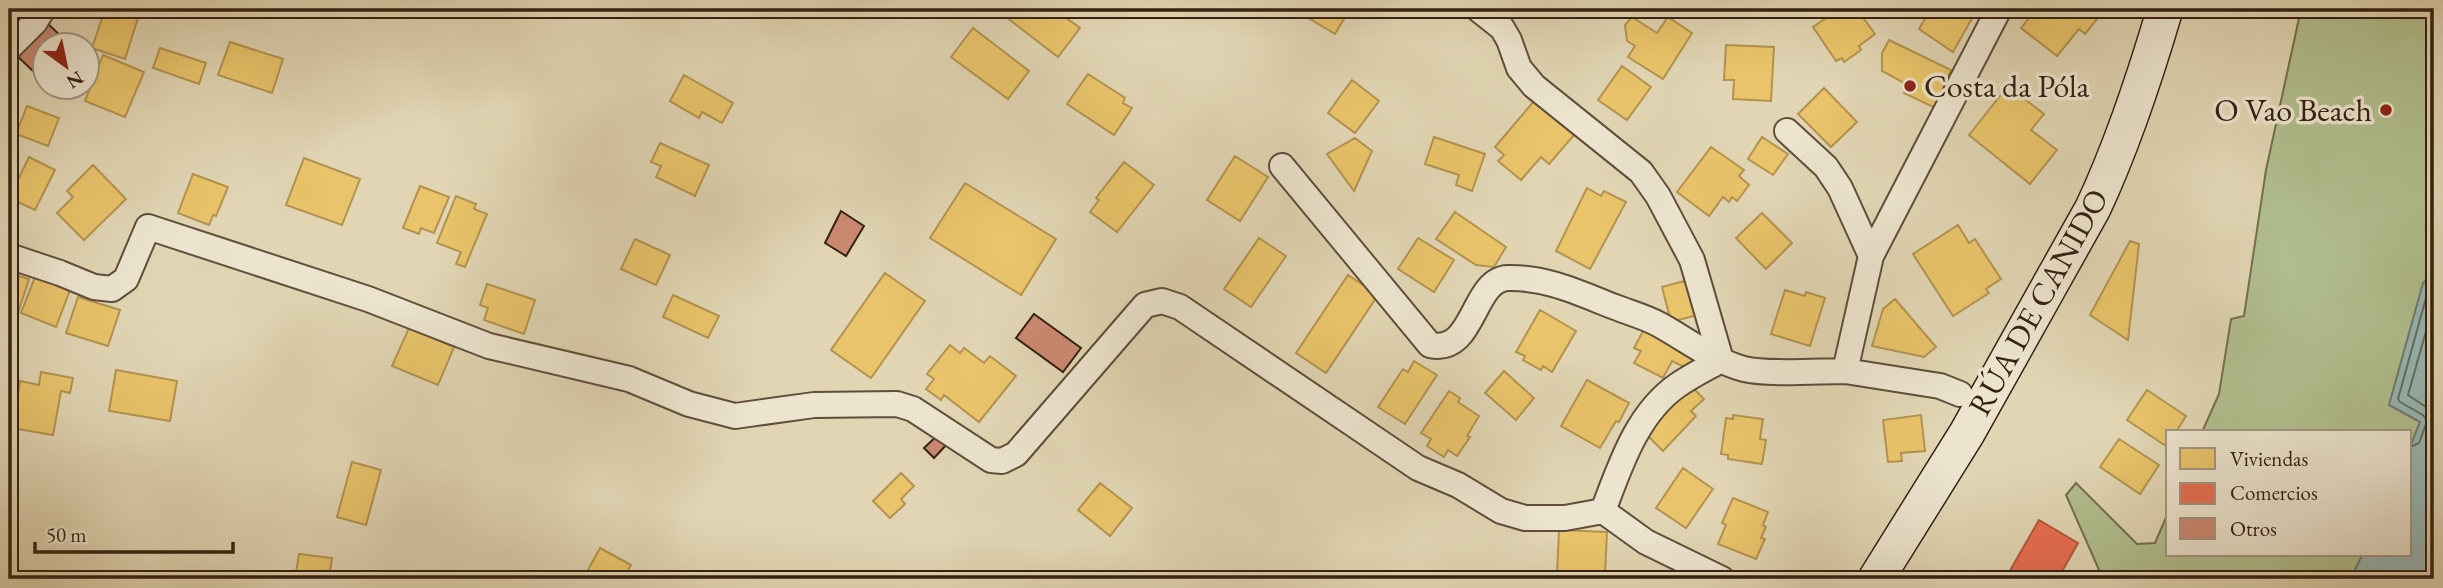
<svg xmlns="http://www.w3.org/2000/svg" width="2443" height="588" font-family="'EB Garamond',serif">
  <rect width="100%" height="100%" fill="#e1d5b3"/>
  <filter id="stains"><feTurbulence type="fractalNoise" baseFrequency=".00286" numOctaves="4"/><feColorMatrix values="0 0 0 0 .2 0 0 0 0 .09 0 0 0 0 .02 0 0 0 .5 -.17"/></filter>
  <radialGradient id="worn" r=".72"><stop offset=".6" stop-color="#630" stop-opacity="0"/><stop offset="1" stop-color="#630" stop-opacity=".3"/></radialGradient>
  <!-- green -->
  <path fill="#b1be8e" stroke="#727050" stroke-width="2" d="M2301 9H2434V579H2103L2066 495 2076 483 2137 544 2155 543 2168 513V555H2410V432H2202L2219 394 2231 319 2244 316 2266 170Z"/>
  <!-- water -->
  <path fill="#96b7b4" stroke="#6f7b73" stroke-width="2" d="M2434 272V579H2351L2362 555H2410V447L2420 422 2389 405 2423 283Z"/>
  <!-- homes -->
  <path fill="#e9c46a" stroke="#b3934f" stroke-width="2" d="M105 9 138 18 125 59 92 48Z
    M1006 9H1054L1080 28 1058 57 1002 14Z
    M1310 9H1350L1335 34 1305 16Z
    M1839 9H1857L1875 34 1859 46 1861 50 1844 62 1842 58 1836 61 1813 27Z
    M1941 9H1967L1975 13 1953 52 1919 29 1928 13 1935 18Z
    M2036 9H2096L2102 13 2085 34 2079 29 2057 56 2021 28Z
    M1632 17 1657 33 1668 17 1692 33 1663 79 1628 57 1635 46 1627 41 1625 25Z
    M973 28 1029 71 1008 99 951 57Z
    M1889 40 1951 70 1935 108 1904 93 1908 85 1882 71V53Z
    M230 42 283 59 272 93 218 75Z
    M1726 45 1774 47 1771 101 1733 99 1734 80H1724Z
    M160 48 206 63 199 84 153 68Z
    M103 55 144 72 125 117 85 101Z
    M1622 66 1651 87 1627 120 1598 100Z
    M1088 74 1125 98 1123 103 1132 108 1114 135 1067 104Z
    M684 75 733 103 722 123 702 112 699 118 670 101Z
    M1352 80 1379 101 1355 133 1328 113Z
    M2008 86 2044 114 2031 130 2057 150 2030 184 1969 135Z
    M1824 88 1857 122 1831 147 1798 114Z
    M1534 101 1574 135 1549 164 1541 157 1521 180 1498 161 1504 155 1495 147Z
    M27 106 59 118 48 146 16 134Z
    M1434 137 1485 154 1472 191 1456 185 1459 175 1425 164Z
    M1762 137 1788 154 1773 175 1748 159Z
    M1355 138 1372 151 1354 191 1327 154Z
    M660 143 709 165 695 196 656 177 661 166 651 162Z
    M1711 147 1744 170 1739 176 1749 185 1737 201 1732 197 1729 202 1723 197 1709 216 1677 192Z
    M1235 156 1268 177 1240 221 1207 200Z
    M29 157 55 170 35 210 9 198Z
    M304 158 360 179 342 225 286 205Z
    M1124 162 1154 185 1117 232 1090 212 1099 200 1096 198Z
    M93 165 126 199 84 240 57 213 73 197 67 191Z
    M193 174 228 187 216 216 213 215 209 225 178 213Z
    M965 183 1056 239 1021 295 930 238Z
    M420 186 449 197 434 233 421 228 419 234 403 228Z
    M1587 188 1601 196 1604 191 1626 202 1590 269 1556 251Z
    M456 196 476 204 474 209 487 214 465 267 456 264 461 252 437 243Z
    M1455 212 1506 247 1494 267 1476 265 1436 239Z
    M1762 213 1792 243 1766 269 1736 238Z
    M1958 225 1969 243 1975 239 2001 279 1986 289 1989 293 1953 316 1913 254Z
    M1259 238 1286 256 1251 307 1224 289Z
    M1418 238 1454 260 1434 292 1398 269Z
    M635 239 670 255 656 285 621 269Z
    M2130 241 2139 244 2128 340 2090 315Z
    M9 273 29 279 18 313 9 310Z
    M885 273 925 301 871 378 831 350Z
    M1348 275 1378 295 1326 373 1296 353Z
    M35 277 70 290 56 327 21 313Z
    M1692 279 1701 314 1671 322 1662 287Z
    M487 284 535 300 524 334 484 320 488 308 480 305Z
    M1785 290 1805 296 1806 292 1825 298 1810 346 1771 334Z
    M673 295 719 316 708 338 663 317Z
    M78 297 120 310 108 346 66 333Z
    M1895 299 1936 347 1924 357 1872 346 1883 309Z
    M1540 310 1576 331 1552 372 1543 366 1541 370 1523 360 1525 356 1516 352Z
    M1648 322 1707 354 1688 369 1672 361 1663 378 1634 363 1641 351 1634 348Z
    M409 328 454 347 438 385 392 366Z
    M950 345 960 353 964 348 984 363 990 356 1016 376 979 422 944 395 941 400 926 389 934 379 927 374Z
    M1414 361 1437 375 1405 424 1378 407 1403 369 1408 372Z
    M116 370 177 381 170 421 109 411Z
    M1504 371 1534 398 1516 420 1485 393Z
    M41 372 73 378 70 393 61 391 53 435 12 428 20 381 39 385Z
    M1587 380 1629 403 1619 422 1616 421 1600 448 1561 426Z
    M1688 383 1704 399 1691 411 1696 416 1663 451 1644 432Z
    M2147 390 2186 416 2176 432H2168L2166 446 2127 420Z
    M1449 391 1460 398 1458 402 1479 416 1467 436 1470 437 1457 456 1448 450 1444 457 1427 446 1431 439 1421 433Z
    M1733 415 1763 419 1760 439 1766 440 1762 464 1728 459V455L1721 454 1726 418 1733 419Z
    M1921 415 1925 451 1901 453 1902 461 1888 462 1883 420Z
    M2119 439 2159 465 2140 494 2100 467Z
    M352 462 381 470 366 525 337 517Z
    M1683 468 1713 489 1686 528 1656 508Z
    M901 473 914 486 901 499 905 504 890 518 873 501Z
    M1100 483 1132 508 1110 536 1078 510Z
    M1733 498 1768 512 1763 525 1766 527 1761 538 1765 539 1756 559 1718 544 1726 525 1722 523Z
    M1559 530 1607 532 1605 574 1557 573Z
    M600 548 631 565 623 579H588L584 577Z
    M299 554 332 558 329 579H295Z"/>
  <!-- shops -->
  <path fill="#e76f51" stroke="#b1583e" stroke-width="2" d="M2039 520 2078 543 2060 575 2067 579H1998L2003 571 2008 574Z"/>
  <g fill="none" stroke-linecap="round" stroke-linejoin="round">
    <!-- shore -->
    <path stroke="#656c62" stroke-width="2" d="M2434 303 2408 395 2429 409 2434 415
      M2410 447 2419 443 2427 421 2423 415 2400 402 2398 399 2429 287 2434 282"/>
  </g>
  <!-- building -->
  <path fill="#cb8971" stroke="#342111" stroke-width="2" d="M44 20 64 39 58 46H46V58L33 71 13 52Z
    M841 211 864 226 846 256 825 243Z
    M1034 314 1081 348 1063 372 1016 338Z
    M940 433 949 442 934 458 924 448Z"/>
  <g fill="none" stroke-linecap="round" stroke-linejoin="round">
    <defs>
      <path id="street" d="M1478 9 1502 28 1509 40 1519 68 1534 86 1641 172 1658 196 1692 260 1721 360
        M9 48 35 22 43 9
        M1787 131 1826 167 1840 188 1871 256
        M1282 166 1430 345C1475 355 1472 279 1508 278 1547 277 1581 294 1615 307 1630 313 1646 317 1660 325 1687 340 1714 361 1744 369 1768 375 1819 371 1845 371L1871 256 1999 9
        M9 256 60 273 94 287 112 289 126 279 148 227 368 299 489 346 629 379 689 404 735 416 814 405 897 404 913 409 991 460 1002 461 1016 454 1145 305 1162 301 1180 307 1418 468 1458 485 1501 511 1525 518H1565L1603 511 1646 542 1722 579
        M1845 371 1940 386 1960 394
        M1603 511C1620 466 1637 413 1678 385 1691 376 1707 368 1721 360"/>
      <path id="secondary" d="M1876 579 1967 433 2093 208C2123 144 2145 77 2165 9"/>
    </defs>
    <!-- street casing -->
    <use href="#street" stroke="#5f4e3a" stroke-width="28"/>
    <!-- secondary casing -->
    <use href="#secondary" stroke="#342111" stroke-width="38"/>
    <!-- street -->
    <use href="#street" stroke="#ece4ce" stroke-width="24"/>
    <!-- secondary -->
    <use href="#secondary" stroke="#ece4ce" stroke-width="35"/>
  </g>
  <!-- markers -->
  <g fill="#8f2418" stroke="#ece4ce" stroke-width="2.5">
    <circle cx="1910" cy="86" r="7"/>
    <circle cx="2386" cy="110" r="7"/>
  </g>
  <g text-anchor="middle" stroke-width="7" stroke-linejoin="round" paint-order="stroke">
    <!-- poi labels -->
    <g font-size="32" fill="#342111" stroke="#ece4ce" text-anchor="start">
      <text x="1924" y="97">Costa da Póla</text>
      <text x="2372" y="121" text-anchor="end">O Vao Beach</text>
    </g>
    <!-- street labels -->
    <g font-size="32" fill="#342111" stroke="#ece4ce">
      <text transform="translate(2038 302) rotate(-61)" y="11">RÚA DE CANIDO</text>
    </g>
  </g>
  <!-- margin -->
  <rect width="2443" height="588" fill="none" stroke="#e1d5b3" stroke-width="35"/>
  <rect x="10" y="10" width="2422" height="567" fill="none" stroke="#342111" stroke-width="3.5"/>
  <rect x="18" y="18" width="2408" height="553" fill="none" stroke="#342111" stroke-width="2"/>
  <!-- legend -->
  <rect x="2166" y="430" width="245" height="126" fill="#ece4ce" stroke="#a29682" stroke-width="2"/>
  <rect x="2180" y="448" width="35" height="21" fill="#e9c46a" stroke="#a29682" stroke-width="2"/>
  <text x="2230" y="466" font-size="21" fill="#342111">Viviendas</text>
  <rect x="2180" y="483" width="35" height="21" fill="#e76f51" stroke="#a29682" stroke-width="2"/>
  <text x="2230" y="500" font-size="21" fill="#342111">Comercios</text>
  <rect x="2180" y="518" width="35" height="21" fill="#cb8971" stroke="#a29682" stroke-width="2"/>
  <text x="2230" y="536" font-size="21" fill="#342111">Otros</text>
  <!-- north arrow -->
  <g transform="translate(66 66) rotate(147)"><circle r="33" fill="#ece4ce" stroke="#a29682" stroke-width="2"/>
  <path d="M0-5L12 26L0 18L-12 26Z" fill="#8f2418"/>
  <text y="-10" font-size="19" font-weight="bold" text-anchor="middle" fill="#342111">N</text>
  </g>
  <!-- scale -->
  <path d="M35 542v10h198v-10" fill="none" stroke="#342111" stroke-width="3.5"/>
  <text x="46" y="542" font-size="21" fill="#342111" stroke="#ece4ce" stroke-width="5" paint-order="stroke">50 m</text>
  <rect width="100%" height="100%" filter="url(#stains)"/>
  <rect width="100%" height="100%" fill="url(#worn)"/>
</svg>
